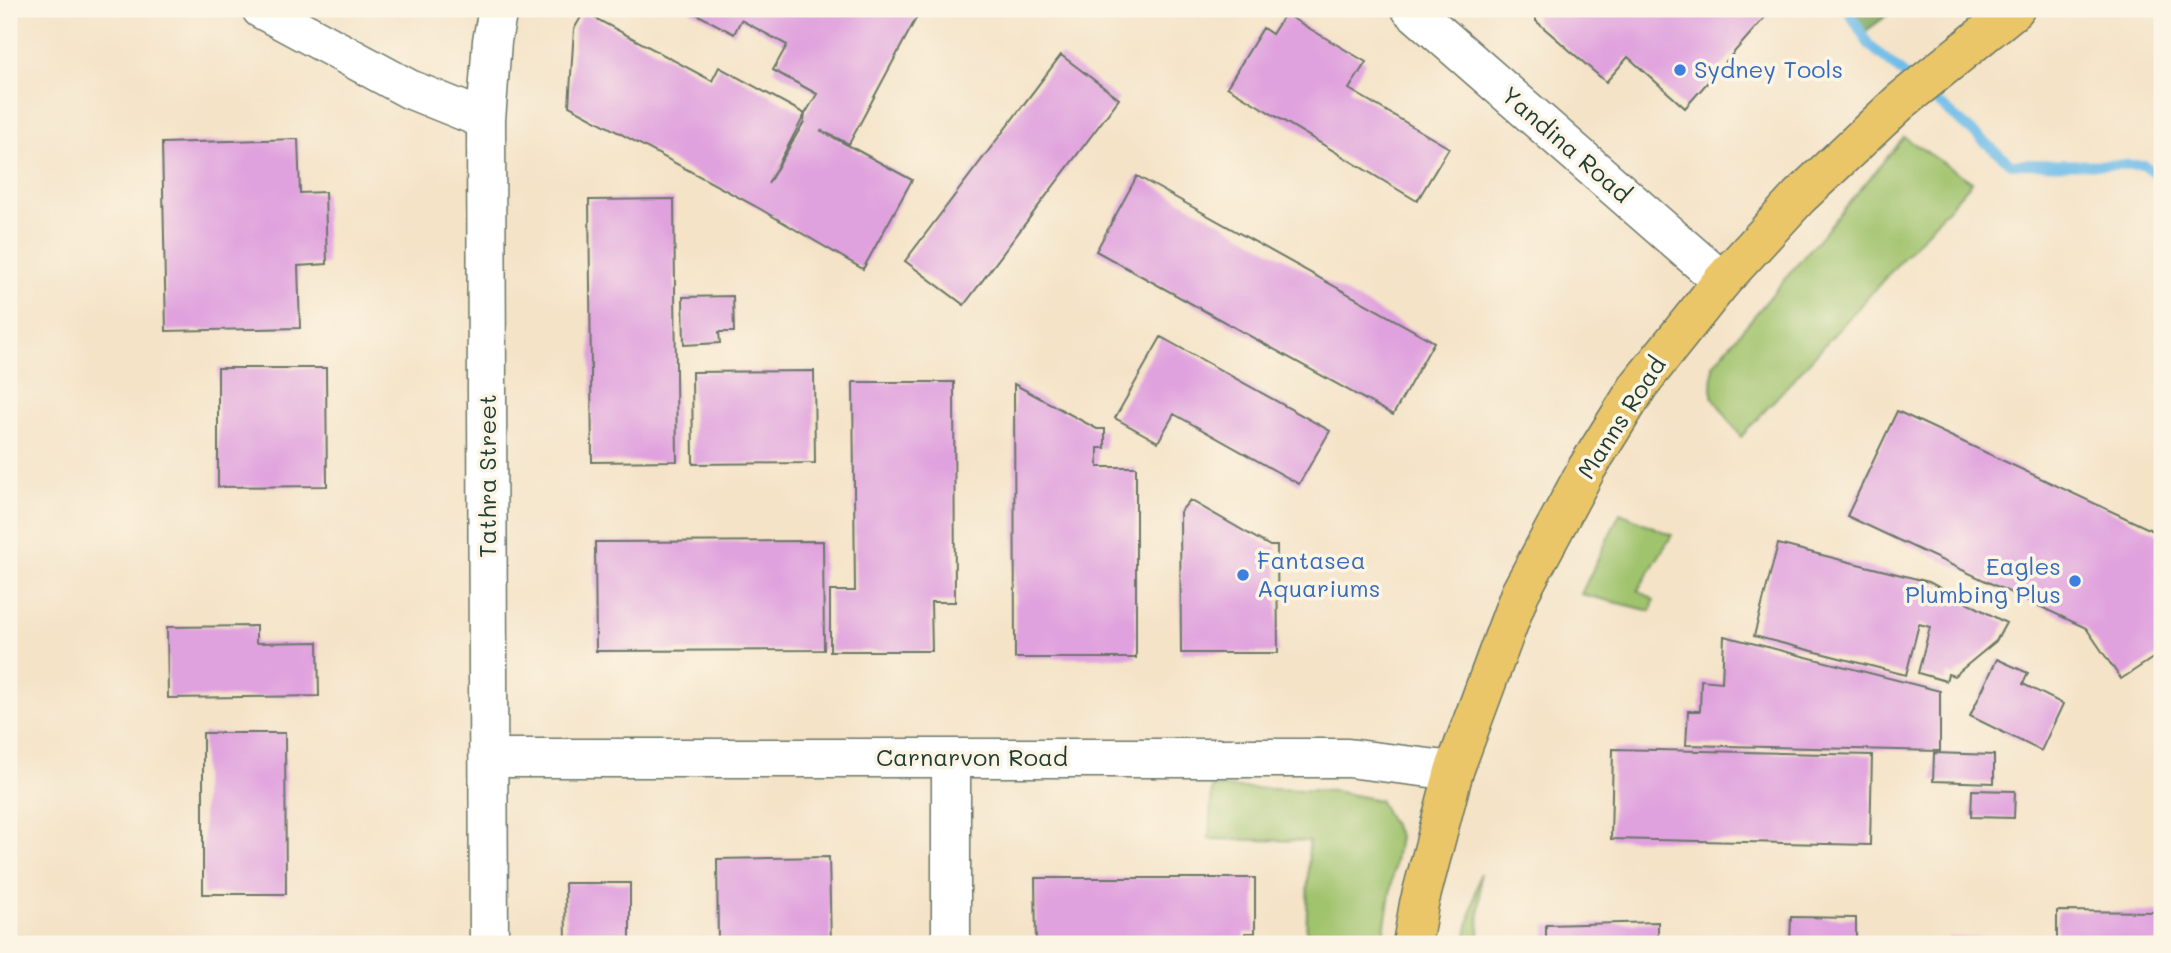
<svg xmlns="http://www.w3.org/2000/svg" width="2171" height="953" font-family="Mali,sans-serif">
  <rect width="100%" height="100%" fill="#fcf5e5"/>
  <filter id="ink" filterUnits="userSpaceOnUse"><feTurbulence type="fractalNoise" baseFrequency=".0143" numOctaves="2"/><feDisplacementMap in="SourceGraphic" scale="14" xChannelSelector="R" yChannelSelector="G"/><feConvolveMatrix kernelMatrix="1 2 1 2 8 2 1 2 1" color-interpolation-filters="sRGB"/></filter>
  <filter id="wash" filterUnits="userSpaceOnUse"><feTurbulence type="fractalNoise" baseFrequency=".00686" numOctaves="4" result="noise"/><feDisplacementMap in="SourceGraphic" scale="28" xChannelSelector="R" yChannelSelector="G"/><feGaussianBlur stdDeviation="1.57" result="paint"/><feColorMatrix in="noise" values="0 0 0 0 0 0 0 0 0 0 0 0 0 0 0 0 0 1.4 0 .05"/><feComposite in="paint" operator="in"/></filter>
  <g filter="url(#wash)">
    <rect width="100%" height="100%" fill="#f4e3c7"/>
    <!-- green -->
    <path fill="#a0c36d" stroke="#608050" stroke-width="2" d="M1904 137 1972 182 1741 437 1712 396 1713 365Z
      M1620 513 1672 535 1638 590 1654 600 1651 611 1581 594Z
      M1212 787 1334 791 1379 800 1399 836 1382 944H1306L1309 841 1209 839Z
      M1480 873 1479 944H1464Z"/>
    <!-- forest -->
    <path fill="#80a960" stroke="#50734a" stroke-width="2" d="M1842 9H1896L1862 34Z"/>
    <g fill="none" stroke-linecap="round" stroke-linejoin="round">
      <!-- stream -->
      <path stroke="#6ebce8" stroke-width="10" d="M1847 9 1869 45 2011 164 2144 165 2162 178"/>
    </g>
    <g id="blocks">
      <!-- building -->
      <path fill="#e0a2de" d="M687 9H921L849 144 820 130 912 180 863 269 755 206 569 106 574 29 584 12 712 81 719 67 805 114 768 184 804 122 805 114 817 94 773 70 787 45 741 20 734 34Z
        M1536 9H1772L1685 108 1628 57 1606 82 1536 21Z
        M1285 14 1366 62 1349 89 1449 148 1417 201 1227 87 1263 28 1272 34Z
        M1061 55 1119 99 964 305 905 261Z
        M298 139 300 193 325 192 327 264 298 266 300 328 166 331 162 143Z
        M1137 176 1434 342 1393 415 1096 251Z
        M674 199 677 461 592 462 589 200Z
        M733 296 734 332H719L720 343 684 345 683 297Z
        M1161 337 1330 431 1299 484 1174 414 1158 442 1115 418Z
        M218 368H326L327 486 218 487Z
        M814 371 815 463 693 464 692 372Z
        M853 382H954L955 602H931L932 651H830V591H855Z
        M1014 384 1097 429H1105V448H1098V467H1136V658H1015Z
        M1897 411 2162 535V652L2121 679 2086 628 1847 516Z
        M1190 500 1270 546H1277L1278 653H1181L1180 512Z
        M823 541 824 650 596 651 595 542Z
        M1778 544 1929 582 2006 623 1996 641 1954 676 1948 674 1946 681 1918 673 1930 627 1919 624 1906 675 1754 636Z
        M256 626V643L318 642 319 696 168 698 167 627Z
        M1724 636 1940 691V751L1686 745 1688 711H1700L1701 680 1722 682Z
        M1997 659 2028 673 2023 684 2063 704 2041 751 1970 716Z
        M203 733H285L286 894H203Z
        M1613 749 1872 755 1870 845 1611 839Z
        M1934 753 1994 755V783L1933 781Z
        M1972 790 2015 791 2014 818 1971 817Z
        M829 857 831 944H718L717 859Z
        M1035 878H1255V933H1245V944H1036Z
        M565 883H630V944H566Z
        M2057 911 2161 912V944H2057Z
        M1791 917 1856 918V944H1790Z
        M1658 922V944H1546V925Z
        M1948 937 1994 939 1993 944H1948Z"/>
    </g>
  </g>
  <g filter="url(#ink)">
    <use href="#blocks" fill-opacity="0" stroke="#6a7767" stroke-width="2"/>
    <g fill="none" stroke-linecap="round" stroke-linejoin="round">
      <defs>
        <path id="minor" d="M261 9 409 89 486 120
          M1411 9 1722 281
          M490 758H1348L1454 771
          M951 758V944
          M489 944 486 120 492 41 498 9"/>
        <path id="major" d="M1412 944 1419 904 1454 771 1520 593 1587 468 1639 385 1722 281 1799 197 1900 102 2015 9"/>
      </defs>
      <!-- minor casing -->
      <use href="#minor" stroke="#6a7767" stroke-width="41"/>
      <!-- major casing -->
      <use href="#major" stroke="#6a7767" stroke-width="41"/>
      <!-- minor -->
      <use href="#minor" stroke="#fff" stroke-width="38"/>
      <!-- major -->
      <use href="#major" stroke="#eac669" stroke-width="38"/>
    </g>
  </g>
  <!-- markers -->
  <g fill="#3f7fe0" stroke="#fcf5e5" stroke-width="2.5">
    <circle cx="1680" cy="70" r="7"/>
    <circle cx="1243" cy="575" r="7"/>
    <circle cx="2075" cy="581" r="7"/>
  </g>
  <g text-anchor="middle" stroke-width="7" stroke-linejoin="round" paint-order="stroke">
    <!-- shop labels -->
    <g font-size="24" fill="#366cbe" stroke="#fcf5e5" text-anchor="start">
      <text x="1694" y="78">Sydney Tools</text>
      <text x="1257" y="569">Fantasea<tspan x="1257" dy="28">Aquariums</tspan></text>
      <text x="2061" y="575" text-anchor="end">Eagles<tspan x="2061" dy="28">Plumbing Plus</tspan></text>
    </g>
    <!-- street labels -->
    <g font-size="24" fill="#1f3d34" stroke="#fcf5e5">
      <text transform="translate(1566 145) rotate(41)" y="8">Yandina Road</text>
      <text transform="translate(1622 418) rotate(-57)" y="8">Manns Road</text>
      <text transform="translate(488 476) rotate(-90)" y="8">Tathra Street</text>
      <text x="972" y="766">Carnarvon Road</text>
    </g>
  </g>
  <!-- margin -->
  <rect width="2171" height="953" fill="none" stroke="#fcf5e5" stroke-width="35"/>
</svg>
